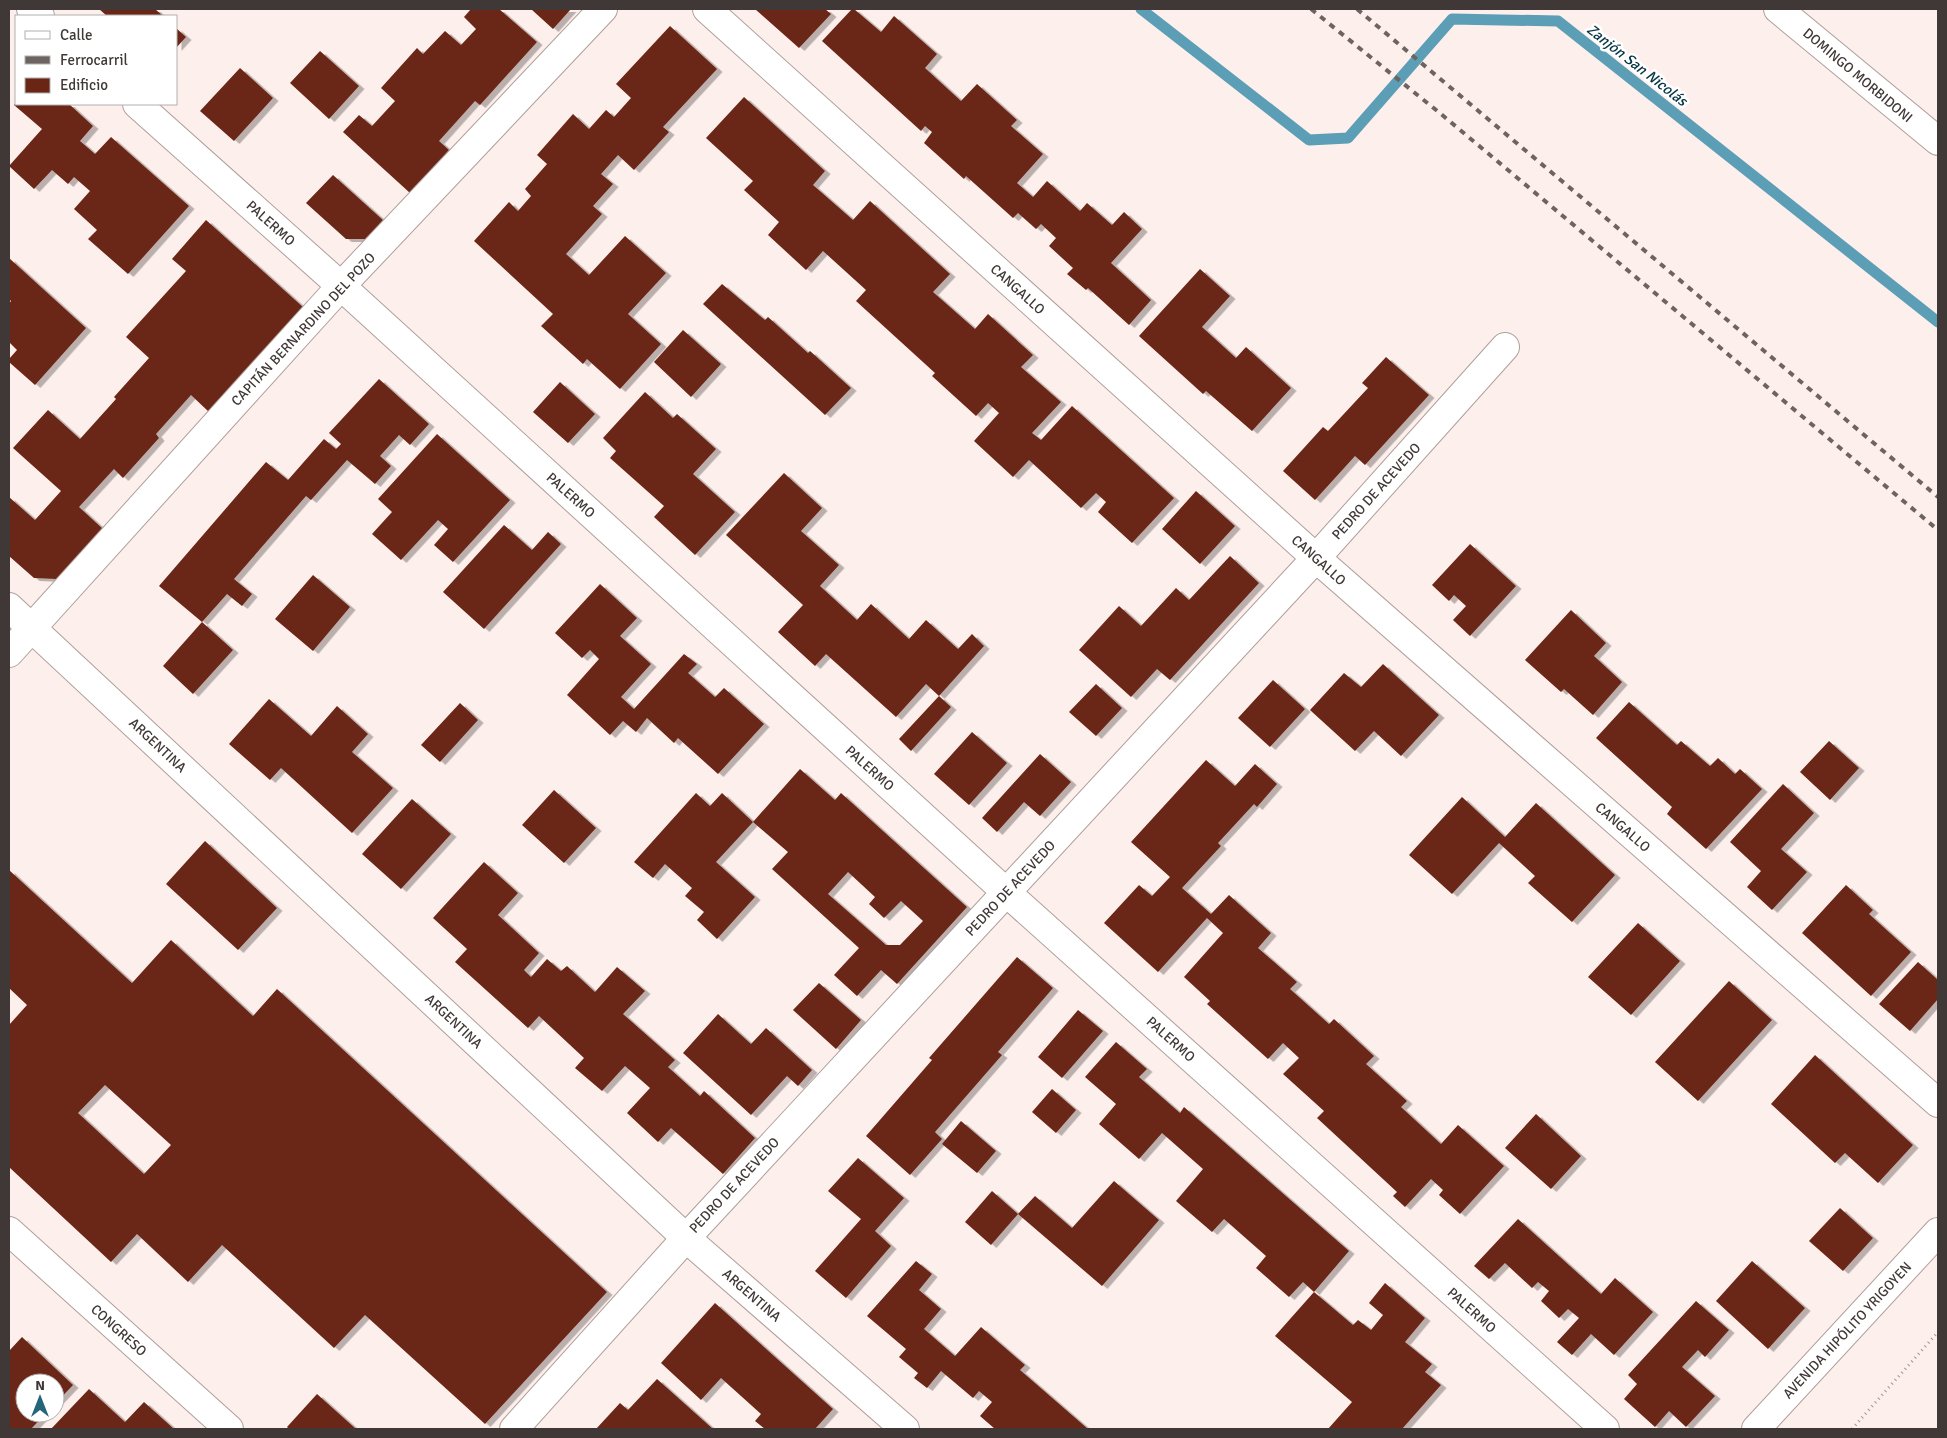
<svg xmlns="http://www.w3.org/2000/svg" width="1947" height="1438" font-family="Signika,sans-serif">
  <defs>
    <filter id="shadow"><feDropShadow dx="5.5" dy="3" stdDeviation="0" flood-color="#0004"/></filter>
  </defs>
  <rect width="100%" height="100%" fill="#fdefeb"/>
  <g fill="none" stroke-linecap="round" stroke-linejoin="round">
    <!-- stream -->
    <path stroke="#5b9eb5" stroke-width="11" d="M1141 9 1309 140 1348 138 1452 19 1558 21 1938 322"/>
  </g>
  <!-- building -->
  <path fill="#6b2515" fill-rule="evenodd" filter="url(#shadow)" d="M99 9H155L163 16H107Z
    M471 9H499L537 42 480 105 475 101 439 141 449 150 410 193 343 132 359 115 372 126 395 101 381 88 417 48 423 54 445 31 461 45 476 29 464 17Z
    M531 9H571L553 29Z
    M755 9H825L831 14 799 48Z
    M852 9H854L881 32 894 16 937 54 925 68 961 101 977 84 1017 120 1011 126 1043 154 1017 183 1033 197 1047 181 1080 211 1087 203 1112 225 1124 212 1142 229 1111 263 1151 300 1129 325 1088 288 1086 290 1067 274 1073 268 1049 246 1056 238 1041 224 1036 229 1018 213 1013 218 966 176 964 179 924 143 932 132 925 126 921 131 822 41Z
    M670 26 717 69 663 127 669 132 634 170 618 155 601 174 613 184 593 206 602 214 566 254 589 275 625 236 666 273 628 314 661 344 620 389 587 359 583 364 541 326 553 314 474 241 509 202 518 211 531 196 525 189 547 164 537 155 573 114 589 129 606 110 614 117 631 98 616 84Z
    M176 28 186 37 176 48Z
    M320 51 359 86 329 119 290 83Z
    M240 68 273 98 234 141 200 111Z
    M744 97 825 171 813 185 853 220 870 201 950 274 933 292 975 329 988 314 1033 355 1021 367 1061 402 1032 433 1041 440 1072 406 1174 498 1132 543 1098 512 1106 502 1096 493 1081 508 1029 460 1013 477 974 441 999 413 988 403 976 416 932 376 935 373 856 301 866 290 823 251 806 270 768 235 779 222 744 190 753 181 706 138Z
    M16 102V104H69L93 126 80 141 95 154 111 137 189 206 128 274 88 239 97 230 74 209 90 191 74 177 68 184 52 170 34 189 9 166 42 129 14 105Z
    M333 175 384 221 369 239H346L306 203Z
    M206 220 304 308 209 412 191 395 156 434 159 438 123 478 114 469 79 507 103 529 57 579 34 578 9 556V497L35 520 61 491 13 448 48 410 80 439 116 399 114 397 149 358 126 337 186 271 172 259Z
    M9 258 86 328 35 385 9 362V359L17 350 9 342V304L11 301 9 299Z
    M1200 269 1230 296 1202 327 1236 358 1246 347 1291 388 1252 431 1206 391 1203 394 1139 336Z
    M722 284 765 320 768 317 808 353 810 351 851 388 825 415 703 304Z
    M683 330 721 364 691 397 654 362Z
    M1386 357 1429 395 1365 465 1355 456 1315 500 1283 471 1323 427 1328 431 1368 388 1362 383Z
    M379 379 429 424 410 445 399 435 380 456 391 466 375 484 347 460 311 500 306 496 234 579 252 594 242 606 227 594 202 622 159 586 266 462 288 480 324 439 336 449 341 444 329 433Z
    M560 382 595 414 568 443 533 412Z
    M645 392 673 418 677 414 716 449 693 474 735 512 695 555 654 517 664 506 610 458 616 451 603 438Z
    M437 434 510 500 453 562 434 545 448 529 438 520 401 560 372 534 392 512 378 499Z
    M784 473 822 508 801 531 839 565 820 586 857 620 871 604 909 639 926 620 958 649 972 634 984 646 939 696 926 684 896 717 826 654 815 666 778 632 803 605 726 535Z
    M1196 491 1235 526 1200 564 1162 529Z
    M504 525 532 550 548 532 561 544 484 629 443 592Z
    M1470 544 1516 586 1470 636 1453 620 1466 606 1454 595 1449 601 1432 585Z
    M1230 556 1259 583 1170 680 1157 669 1131 697 1079 650 1119 606 1141 626 1176 588 1189 600Z
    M313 575 350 607 313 651 275 619Z
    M600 584 637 618 620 636 651 664 621 697 634 709 684 654 697 664 688 673 715 697 724 688 764 724 718 774 678 738 674 743 647 718 636 732 623 721 610 735 567 695 599 659 590 650 582 658 555 633Z
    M1571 610 1606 643 1594 656 1622 682 1593 715 1564 689 1561 692 1525 660Z
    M202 622 233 650 193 694 163 666Z
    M1383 664 1439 715 1401 756 1374 731 1355 751 1310 710 1344 673 1361 687Z
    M1273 680 1305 709 1270 747 1238 718Z
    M1096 684 1122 708 1096 736 1069 712Z
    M939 696 951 707 911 751 899 739Z
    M269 699 311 736 337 706 368 734 352 752 393 788 352 833 281 768 270 780 229 744Z
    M1629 702 1677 745 1681 741 1710 766 1718 758 1735 774 1740 769 1762 789 1706 849 1667 814 1672 807 1596 738Z
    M460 703 478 720 440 762 421 745Z
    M972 732 1007 763 969 805 934 774Z
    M1829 741 1859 768 1830 800 1800 772Z
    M1040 754 1071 782 1040 816 1024 802 997 832 982 818Z
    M1206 760 1235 786 1255 764 1277 784 1257 807 1254 804 1218 843 1221 846 1182 888 1211 914 1229 895 1271 933 1258 948 1297 982 1290 989 1329 1024 1334 1019 1374 1056 1366 1064 1407 1101 1401 1107 1441 1144 1458 1125 1504 1166 1460 1214 1439 1195 1443 1190 1431 1179 1405 1207 1393 1196 1397 1192 1317 1118 1324 1111 1283 1074 1299 1058 1283 1043 1268 1059 1207 1004 1210 1001 1184 977 1223 933 1207 918 1158 972 1104 923 1139 885 1152 896 1170 877 1131 842Z
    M800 769 835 800 841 793 967 907 897 984 881 970 857 996 834 975 859 948 772 869 788 852 753 822ZM848 872 875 897 869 904 884 918 901 901 923 921 900 945H886L828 894Z
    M1783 784 1814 813 1781 849 1807 872 1772 910 1747 887 1761 871 1730 842Z
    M554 790 596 828 564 863 522 825Z
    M696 793 710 806 722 793 753 822 716 862 755 897 717 939 697 920 704 912 685 896 692 888 665 864 653 878 634 862Z
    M1462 797 1505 837 1536 803 1615 875 1572 922 1528 883 1535 876 1499 843 1452 894 1409 855Z
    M412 799 451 834 401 889 362 854Z
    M205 841 277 908 238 950 166 884Z
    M484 862 518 893 498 915 539 953 524 970 531 977 547 959 561 971 567 966 595 992 617 967 645 991 623 1014 675 1060 668 1067 700 1096 704 1091 755 1138 723 1174 671 1128 658 1142 627 1113 650 1088 625 1066 602 1091 575 1068 584 1058 539 1016 528 1028 455 962 467 949 433 918Z
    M9 870 132 983 171 940 253 1016 277 989 607 1292 485 1424 365 1315 334 1348 222 1245 188 1282 137 1234 111 1262 9 1167V1025L27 1005 9 988ZM105 1085 171 1145 144 1174 78 1113Z
    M1846 885 1873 910 1869 914 1911 952 1871 996 1802 933Z
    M1638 923 1680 961 1631 1015 1588 977Z
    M1017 957 1053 988 998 1052 1002 1055 935 1132 942 1139 910 1175 866 1136 932 1060 929 1058Z
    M1918 962 1938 980V999L1910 1031 1879 1004Z
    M1729 981 1772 1020 1698 1101 1655 1062Z
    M819 983 861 1020 836 1049 793 1010Z
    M1078 1010 1103 1031 1062 1078 1038 1057Z
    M718 1014 751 1044 766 1028 812 1070 798 1086 787 1076 751 1115 683 1053Z
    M1116 1042 1147 1069 1139 1077 1180 1113 1184 1107 1349 1251 1314 1292 1303 1282 1289 1297 1256 1268 1266 1256 1224 1219 1212 1232 1176 1201 1203 1169 1162 1133 1139 1159 1099 1124 1116 1104 1085 1077Z
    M1815 1055 1913 1145 1878 1183 1845 1153 1835 1163 1771 1104Z
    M1052 1089 1076 1110 1056 1133 1032 1112Z
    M1536 1114 1581 1156 1551 1189 1505 1148Z
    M961 1121 996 1151 977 1173 942 1144Z
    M858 1158 904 1198 875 1231 891 1246 846 1298 815 1271 861 1219 828 1191Z
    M1114 1181 1159 1220 1102 1286 1018 1214 1035 1196 1072 1228Z
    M992 1191 1018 1214 991 1245 965 1222Z
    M1840 1208 1873 1238 1843 1271 1809 1241Z
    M1518 1219 1601 1294 1615 1278 1653 1312 1614 1355 1591 1334 1572 1355 1557 1342 1579 1318 1568 1309 1559 1318 1541 1301 1549 1291 1538 1282 1532 1288 1505 1263 1489 1279 1474 1266Z
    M916 1261 932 1274 919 1290 941 1309 924 1329 955 1356 981 1327 1025 1365 1020 1370 1088 1429H995L980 1416 992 1402 979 1391 973 1398 941 1371 927 1388 914 1378 918 1373 899 1357 906 1349 867 1316Z
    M1752 1261 1805 1308 1768 1349 1716 1301Z
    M1385 1283 1425 1318 1405 1342 1432 1364 1425 1372 1441 1385 1402 1429H1328L1352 1402 1275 1336 1314 1292 1353 1325 1358 1320 1371 1330 1383 1315 1369 1303Z
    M1696 1301 1729 1330 1705 1357 1698 1350 1682 1367 1715 1396 1686 1427 1669 1411 1655 1427 1624 1399 1637 1384 1628 1375Z
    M715 1303 833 1409 815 1429H765L755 1421 761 1414 721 1378 701 1400 661 1363Z
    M22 1337 73 1385 55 1404V1383H25V1413H46L31 1429H9V1351Z
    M657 1379 713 1429H596L620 1403 628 1410Z
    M89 1389 125 1422 144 1402 174 1429H51Z
    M317 1394 356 1429H289L287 1427Z"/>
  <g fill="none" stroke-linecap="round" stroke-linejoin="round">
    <defs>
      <path id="minor" d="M31 9 40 16
        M707 9 1316 558 1938 1103
        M1778 9 1938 141
        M137 104 341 286 1006 892 1605 1429
        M9 607 686 1238 905 1429
        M9 653 341 286 603 9
        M9 1231 229 1429
        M514 1429 686 1238 1316 558 1505 347
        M1756 1429 1938 1232"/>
    </defs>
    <!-- minor casing -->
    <use href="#minor" stroke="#af9f9b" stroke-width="30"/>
    <!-- path -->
    <path stroke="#9f9592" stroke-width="3" stroke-dasharray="1 4" stroke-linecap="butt" d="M1852 1429 1938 1332"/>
    <!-- minor -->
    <use href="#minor" stroke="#fff" stroke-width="28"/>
    <!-- rail -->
    <path stroke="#6d6462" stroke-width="4" stroke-dasharray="6 6" stroke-linecap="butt" d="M1311 9 1441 114 1938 530
      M1357 9 1938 497"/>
  </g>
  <g text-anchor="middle" stroke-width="5" stroke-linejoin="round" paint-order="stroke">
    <!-- street labels -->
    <g font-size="14" fill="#3f3836" stroke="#fff">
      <text transform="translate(1858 75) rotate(40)" y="5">DOMINGO MORBIDONI</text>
      <text transform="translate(271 223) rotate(42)" y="5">PALERMO</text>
      <text transform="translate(1018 289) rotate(42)" y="5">CANGALLO</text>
      <text transform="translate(303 329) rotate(-47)" y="5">CAPITÁN BERNARDINO DEL POZO</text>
      <text transform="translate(1376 491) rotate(-48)" y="5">PEDRO DE ACEVEDO</text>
      <text transform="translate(571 495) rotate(42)" y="5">PALERMO</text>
      <text transform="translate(1319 560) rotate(42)" y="5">CANGALLO</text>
      <text transform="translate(158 745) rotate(43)" y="5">ARGENTINA</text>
      <text transform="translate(870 768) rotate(42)" y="5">PALERMO</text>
      <text transform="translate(1623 827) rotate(41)" y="5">CANGALLO</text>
      <text transform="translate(1010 888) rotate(-47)" y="5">PEDRO DE ACEVEDO</text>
      <text transform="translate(454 1021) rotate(43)" y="5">ARGENTINA</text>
      <text transform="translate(1171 1039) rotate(42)" y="5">PALERMO</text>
      <text transform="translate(734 1185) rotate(-47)" y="5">PEDRO DE ACEVEDO</text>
      <text transform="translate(752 1295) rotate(41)" y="5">ARGENTINA</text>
      <text transform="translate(1472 1310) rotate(42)" y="5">PALERMO</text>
      <text transform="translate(119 1330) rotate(42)" y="5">CONGRESO</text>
      <text transform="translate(1847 1330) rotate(-47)" y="5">AVENIDA HIPÓLITO YRIGOYEN</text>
    </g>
    <!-- water labels -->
    <g font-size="15" font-style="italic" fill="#053543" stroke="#fff">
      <text transform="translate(1637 65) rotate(38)" y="5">Zanjón San Nicolás</text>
    </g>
  </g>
  <!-- border -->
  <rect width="1947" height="1438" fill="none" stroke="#3f3836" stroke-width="20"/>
  <!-- legend -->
  <rect x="15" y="15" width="162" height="90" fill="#ffffff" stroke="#b2afaf"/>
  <rect x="25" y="31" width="25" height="8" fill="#ffffff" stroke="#b2afaf"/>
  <text x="60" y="40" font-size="15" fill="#3f3836">Calle</text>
  <rect x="25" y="56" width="25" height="8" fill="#6d6462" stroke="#b2afaf"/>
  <text x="60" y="65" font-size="15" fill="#3f3836">Ferrocarril</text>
  <rect x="25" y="78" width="25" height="15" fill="#6b2515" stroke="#b2afaf"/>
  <text x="60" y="90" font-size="15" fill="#3f3836">Edificio</text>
  <!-- north arrow -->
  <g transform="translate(40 1398)"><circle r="24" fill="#ffffff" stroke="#b2afaf"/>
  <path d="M0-4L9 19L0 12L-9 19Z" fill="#25657a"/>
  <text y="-8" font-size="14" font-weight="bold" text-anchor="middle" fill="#3f3836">N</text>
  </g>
</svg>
